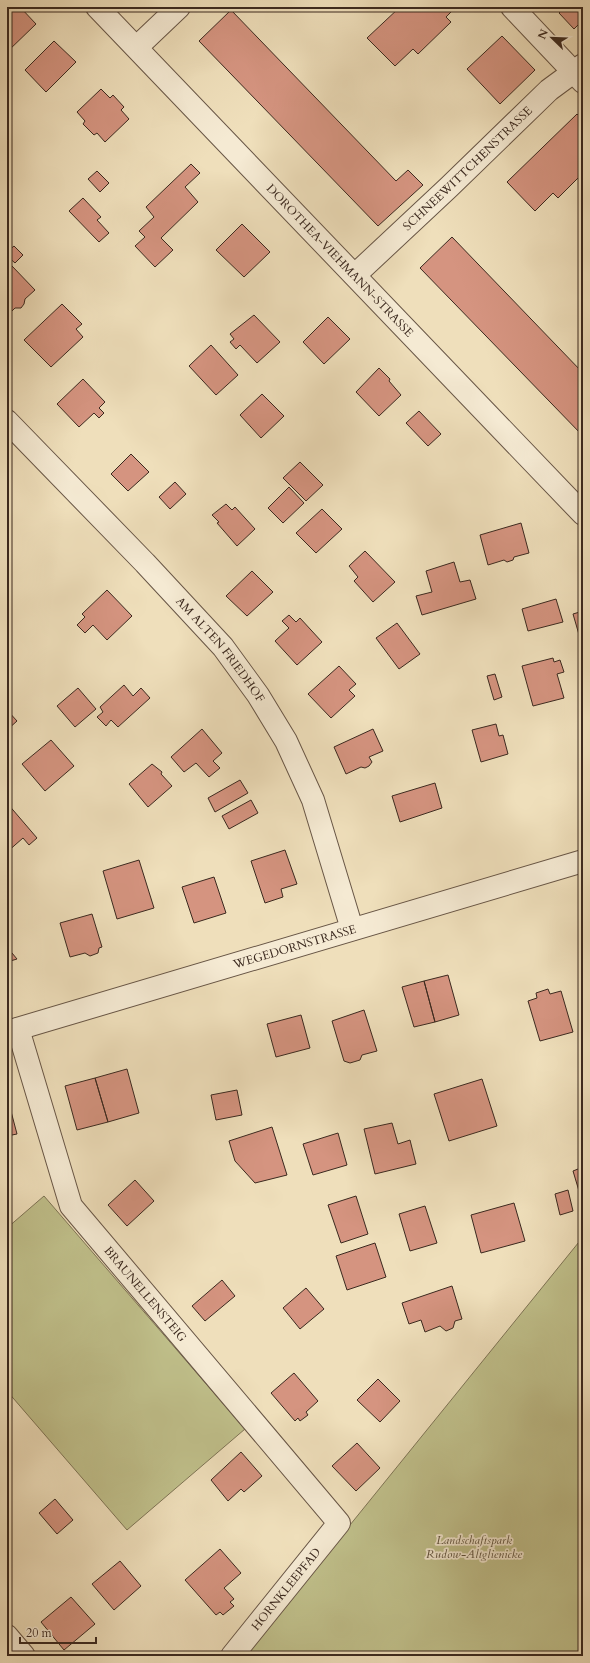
<svg xmlns="http://www.w3.org/2000/svg" width="590" height="1663" font-family="Cardo,serif">
  <rect width="100%" height="100%" fill="#efdfbb"/>
  <filter id="stains"><feTurbulence type="fractalNoise" baseFrequency=".005" numOctaves="4"/><feColorMatrix values="0 0 0 0 .2 0 0 0 0 .09 0 0 0 0 .02 0 0 0 .5 -.17"/></filter>
  <radialGradient id="worn" r=".72"><stop offset=".6" stop-color="#630" stop-opacity="0"/><stop offset="1" stop-color="#630" stop-opacity=".3"/></radialGradient>
  <!-- green -->
  <path fill="#c0c08b" stroke="#7e7455" d="M44 1196 245 1429 127 1530 7 1391V1228Z
    M583 1237V1656H244Z"/>
  <!-- building -->
  <path fill="#d59480" stroke="#3b291f" d="M7 7H20L36 24 7 52Z
    M400 7H456L446 17 451 22 418 54 413 49 395 66 367 38Z
    M565 7H583V20L574 29 559 13Z
    M231 10 396 181 408 170 423 185 378 226 199 41Z
    M502 36 535 70 500 104 467 69Z
    M54 41 76 62 46 92 25 70Z
    M101 89 110 98 113 95 124 107 121 110 129 119 105 142 97 133 94 135 83 124 85 121 77 112Z
    M577 114 583 120V173L558 198 553 193 535 211 507 182Z
    M191 164 200 173 185 187 198 202 161 238 173 250 155 267 135 246 145 237 139 231 154 217 146 207Z
    M97 171 109 183 100 192 88 179Z
    M83 198 101 217 97 220 109 233 99 242 69 211Z
    M242 224 270 252 244 277 216 250Z
    M452 237 583 373V436L420 268Z
    M14 246 23 255 15 263 7 256V252Z
    M12 266 35 290 25 299 24 304 21 308H15L7 316V270Z
    M62 304 82 324 76 329 83 337 51 367 24 340Z
    M254 315 280 342 257 363 240 345 236 349 230 342 234 339 230 334Z
    M328 317 350 339 324 364 303 342Z
    M211 345 238 375 216 395 189 366Z
    M379 368 390 379 389 381 401 395 379 416 356 392Z
    M83 379 105 402 99 408 104 413 99 418 94 413 79 427 57 404Z
    M262 394 284 416 261 438 240 415Z
    M419 411 441 434 428 446 406 423Z
    M131 454 149 472 128 491 111 474Z
    M300 462 323 485 306 501 283 478Z
    M175 482 186 494 170 509 159 497Z
    M289 487 304 503 283 523 268 508Z
    M226 504 232 510 235 507 255 529 237 546 217 523 219 522 212 515Z
    M322 509 342 529 316 553 296 533Z
    M521 523 529 553 514 557 513 560 507 562 504 560 488 565 480 535Z
    M365 551 395 582 373 602 354 581 358 577 349 566Z
    M454 562 460 582 470 580 476 599 422 615 416 596 432 592 426 571Z
    M252 571 273 592 247 616 226 596Z
    M107 590 132 616 107 640 93 625 85 633 77 625 85 617 82 614Z
    M556 599 563 622 528 631 522 609Z
    M583 611V645H582L573 614Z
    M289 615 296 622 300 618 322 642 297 665 275 641 289 628 282 621Z
    M397 623 420 654 399 669 376 638Z
    M553 658 554 662 560 660 564 672 557 674 564 698 533 706 522 666Z
    M339 666 356 684 349 690 355 696 331 718 308 694Z
    M495 674 502 697 494 700 487 676Z
    M124 685 133 696 141 688 150 698 118 727 111 720 106 726 97 717 103 712 100 707Z
    M78 688 96 709 75 727 57 706Z
    M7 710 17 721 7 730Z
    M496 724 499 736 503 735 508 754 481 762 472 730Z
    M202 729 222 753 213 761 220 768 209 777 196 763 184 772 171 757Z
    M373 729 383 751 369 757 372 762 369 766 365 768 361 767 346 774 334 747Z
    M51 740 74 766 45 791 22 764Z
    M152 764 162 772 161 774 172 786 148 807 129 784Z
    M240 780 248 793 215 812 208 798Z
    M435 783 442 808 400 822 392 796Z
    M251 800 258 813 229 829 222 816Z
    M7 803 37 838 29 845 23 838 7 852Z
    M285 850 297 884 281 889 283 897 265 903 251 861Z
    M139 860 154 908 117 919 103 871Z
    M214 877 226 913 194 923 182 887Z
    M92 914 102 947 99 948 98 953 90 956 85 953 70 957 60 923Z
    M7 947 17 959 7 962Z
    M448 975 459 1015 435 1022 424 981Z
    M424 981 435 1022 414 1027 402 987Z
    M548 989 550 994 561 991 573 1032 540 1041 528 1001 537 998 536 993Z
    M364 1010 377 1051 362 1055 360 1060 350 1063 344 1061 332 1021Z
    M301 1015 310 1048 276 1057 267 1024Z
    M127 1069 139 1113 108 1122 95 1078Z
    M95 1078 108 1122 77 1130 65 1086Z
    M482 1079 497 1126 449 1141 434 1094Z
    M237 1090 242 1115 216 1120 211 1095Z
    M8 1100 17 1134 7 1136V1101Z
    M392 1123 398 1144 410 1140 416 1164 375 1174 364 1129Z
    M272 1127 287 1175 255 1183 235 1161 229 1141Z
    M338 1133 347 1165 313 1175 303 1144Z
    M583 1167V1189L579 1191 573 1171Z
    M135 1180 154 1201 127 1226 108 1205Z
    M568 1190 573 1211 560 1215 555 1194Z
    M356 1196 368 1234 341 1243 328 1205Z
    M514 1203 525 1241 481 1253 471 1215Z
    M425 1206 437 1243 410 1251 399 1214Z
    M375 1243 386 1277 347 1290 336 1256Z
    M222 1280 235 1296 205 1321 192 1306Z
    M452 1286 462 1319 455 1321 453 1328 446 1331 440 1326 425 1332 421 1320 409 1324 402 1303Z
    M306 1288 324 1309 300 1329 283 1308Z
    M294 1373 318 1401 306 1412 308 1415 300 1421 298 1418 295 1421 271 1393Z
    M378 1379 400 1401 380 1422 357 1400Z
    M357 1443 380 1468 356 1491 332 1466Z
    M241 1452 262 1476 244 1492 241 1489 228 1501 211 1480Z
    M55 1499 73 1520 57 1534 39 1513Z
    M220 1549 241 1573 224 1588 234 1599 230 1602 234 1606 223 1615 220 1612 216 1615 185 1580Z
    M120 1561 141 1586 114 1610 92 1584Z
    M71 1597 95 1624 64 1650 41 1622Z"/>
  <g fill="none" stroke-linecap="round" stroke-linejoin="round">
    <defs>
      <g id="minor">
        <path id="s1" d="M97 7 583 514"/>
        <path d="M512 7 583 82"/>
        <path d="M137 47 179 7"/>
        <path id="s2" d="M355 275 449 187 549 90 583 65"/>
        <path id="s3" d="M7 421 145 563 223 647 258 695 286 741 313 800 352 929"/>
        <path id="s4" d="M18 1029 71 1206 339 1523 232 1656"/>
        <path id="s5" d="M7 1032 583 861"/>
        <path d="M7 1636 24 1656"/>
      </g>
    </defs>
    <!-- minor casing -->
    <use href="#minor" stroke="#685646" stroke-width="24"/>
    <!-- minor -->
    <use href="#minor" stroke="#f5ead3" stroke-width="22"/>
  </g>
  <g text-anchor="middle" stroke-width="3.5" stroke-linejoin="round" paint-order="stroke">
    <!-- street labels -->
    <g font-size="12" fill="#3b291f" stroke="#f5ead3">
      <text dy="4" stroke="none"><textPath href="#s2" startOffset="155">SCHNEEWITTCHENSTRASSE</textPath></text>
      <text dy="4" stroke="none"><textPath href="#s1" startOffset="351">DOROTHEA-VIEHMANN-STRASSE</textPath></text>
      <text dy="4" stroke="none"><textPath href="#s3" startOffset="313">AM ALTEN FRIEDHOF</textPath></text>
      <text dy="4" stroke="none"><textPath href="#s5" startOffset="300">WEGEDORNSTRASSE</textPath></text>
      <text dy="4" stroke="none"><textPath href="#s4" startOffset="300">BRAUNELLENSTEIG</textPath></text>
      <text transform="translate(286 1589) rotate(-51)" y="4">HORNKLEEPFAD</text>
    </g>
    <!-- park labels -->
    <g font-size="12" font-style="italic" fill="#5c4f3a" stroke="#f5ead3">
      <text x="474" y="1544">Landschaftspark<tspan x="474" dy="14">Rudow-Altglienicke</tspan></text>
    </g>
  </g>
  <!-- margin -->
  <rect width="590" height="1663" fill="none" stroke="#efdfbb" stroke-width="24"/>
  <rect x="8" y="8" width="574" height="1647" fill="none" stroke="#3b291f" stroke-width="2"/>
  <rect x="12" y="12" width="566" height="1639" fill="none" stroke="#3b291f"/>
  <!-- north arrow -->
  <g transform="translate(552 38) rotate(293)" stroke="#f5ead3" stroke-width="3" paint-order="stroke">
  <path d="M0-3L7 15L0 10L-7 15Z" fill="#3b291f"/>
  <text y="-6" font-size="11" font-weight="bold" text-anchor="middle" fill="#3b291f">N</text>
  </g>
  <!-- scale -->
  <path d="M20 1637v6h76v-6" fill="none" stroke="#3b291f" stroke-width="2"/>
  <text x="26" y="1637" font-size="12" fill="#3b291f" stroke="#f5ead3" stroke-width="3" paint-order="stroke">20 m</text>
  <rect width="100%" height="100%" filter="url(#stains)"/>
  <rect width="100%" height="100%" fill="url(#worn)"/>
</svg>
